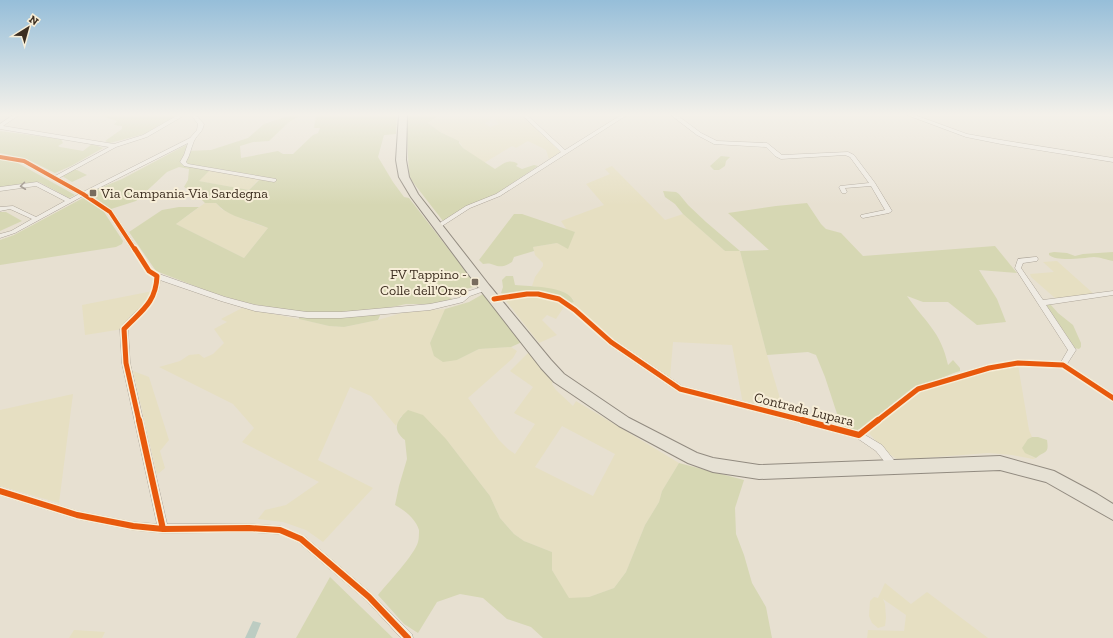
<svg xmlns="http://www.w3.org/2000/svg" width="1113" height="638" font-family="'Zilla Slab',serif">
  <rect width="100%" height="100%" fill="#e7e0d1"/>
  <!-- farmland -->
  <path fill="#e6dfc2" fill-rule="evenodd" d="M439 115H484L491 117 490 121 485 123 490 127 499 124 495 119 505 115H523L561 152 549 159 546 150 528 141 516 148 512 146 484 163 463 148 459 141 440 132 428 123Z
    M612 166 665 220 683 214 725 251H740L767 355 785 415 743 404 732 345 673 342 670 378 611 339 571 303 574 302 573 299 568 295 560 291 532 286 535 277 543 266V263L535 255 533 247 557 243 567 248 575 232 567 230 561 221 604 205 586 184 610 174 605 169Z
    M210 170 260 178 249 190 198 181Z
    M205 203H216L221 209 242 219 268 228 244 258 176 224Z
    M1057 261 1095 295 1056 299 1031 277 1030 274 1054 272 1043 262Z
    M153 291 144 305 123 329 85 335 82 305Z
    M532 296 551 299 566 304 556 319 547 315 542 320 557 335 539 343 506 301 510 298Z
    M242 308 299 319 329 326 344 327 378 320 405 312 445 309 430 343 457 360 479 349 511 347 517 351 513 358 468 398 499 440 508 449 515 454 535 424 514 413 533 387 510 371 529 352 553 378 552 384 556 390 573 406 576 401 679 463 662 491 659 502 645 525 626 572 614 588 589 597 569 599 552 570V552L524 541 514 534 500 518 490 496 446 439 401 416 396 426 371 396 350 387 318 460 373 488 323 542 306 530 283 522 258 519 265 510 286 505 319 482 242 442 254 428 233 404 159 367 180 361 189 355 199 354 204 358 213 354 224 343 214 329 227 322 221 319ZM562 426 615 454 593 496 535 467Z
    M1018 365 1029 430 1032 437 1028 439 1030 456 1036 458 1033 459 1012 455 988 453 898 460 884 450 868 432 894 410 916 394 969 375Z
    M133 371 149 377 169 440 160 451 165 468 157 475Z
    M73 394 59 503 0 486V410Z
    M885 583 911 604 927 592 988 638H867L868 630 904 631 906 615 883 599 885 604 886 618 885 626 878 628 872 623 869 616 870 601 874 597 878 598Z
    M74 630 105 632 102 638H69Z"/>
  <!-- green -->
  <path fill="#d6d7b3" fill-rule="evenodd" d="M98 115H179C168 123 158 123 148 133L110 143 105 141 122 129V126L114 125 117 121Z
    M291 115H302L289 122 269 141 253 142 240 146 241 158 278 151 283 154H293L313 135 318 133 320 128H314L316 115H397L396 134 384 135 378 157 393 182 404 197 409 198 477 286 443 295 453 299 434 304H406L383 309 378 320 344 327 329 326 299 319 300 312 247 303 213 293 156 271 129 232 162 210 179 207H199L176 224 244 258 268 228C251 220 229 218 216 203H205L194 192 184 187 188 180 189 169 179 167 167 172 136 201 111 209 90 194 93 191 122 179 186 145 188 146 186 151 211 150 248 138 264 124ZM210 170 260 179 249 190 199 181Z
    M406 115H439L428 123 440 132 459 141V143L463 148 495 169C503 164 509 158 518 164L516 166 522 169 534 165 538 166 496 194 465 207 443 221 412 181 409 175Z
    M0 131 61 139 63 143 58 146 60 147 83 151 92 144 103 148 71 166 55 173 27 159 0 153Z
    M721 156 730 157 726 161 725 166 719 170H714L710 166Z
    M0 160 16 162 75 195 69 198 39 182 0 188Z
    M73 170H77L87 175 72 182 62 176Z
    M663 191 676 192 679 194 688 205 706 222 740 251 769 250 728 213 776 206 807 203 821 224 826 229 841 233 863 256 995 246 1017 273 979 270 997 299 1006 322 977 325 948 302H923L907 296C924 321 941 331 948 365L953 360 960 368V371C945 375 930 385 914 387L862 428 855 431 842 429 825 377 816 355 808 352 767 355 740 251H725L683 214 675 204 665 197Z
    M83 198 104 212 123 241 122 244 116 247 0 265V240L14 235Z
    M0 212H6L22 221 0 231Z
    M514 214H522L575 232 568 249 557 243 533 247 534 251 514 257 512 262C496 272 496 261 483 264L479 260Z
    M1054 252 1067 253 1075 256 1083 254 1113 252V261C1107 260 1100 257 1094 257 1082 258 1058 262 1049 255V253Z
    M506 276H513L515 285C530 287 568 285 574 302L571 303C547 289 530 294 503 294L501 293 503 287 502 280Z
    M483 294 522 342 511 347 479 349 457 360 443 362 434 356 430 343 445 309 469 302Z
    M1050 304 1058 313 1073 325 1081 343V347L1079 349 1075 348 1048 308 1047 305Z
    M408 410 423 415 446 439 490 496 500 518 514 534 524 541 552 552V570L569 598 589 597 614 588 626 572 645 525 659 502 662 491 679 463 744 480 735 508 736 534 744 555 752 583 766 607 772 638H543L531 627 507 619 483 598 460 594 437 602 418 633 404 624 378 595C387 584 415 554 418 542 419 539 419 533 419 530 416 519 404 510 395 505L399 486 407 459 405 440C391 429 397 420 408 410Z
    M1032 437H1038L1047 440C1049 454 1046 450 1036 458L1025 453 1022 448 1028 439Z
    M330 577 393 638H296Z"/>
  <!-- water -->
  <path fill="#bcccc2" d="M253 621 261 623 255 638H245Z"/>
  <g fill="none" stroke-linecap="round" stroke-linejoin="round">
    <defs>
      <path id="street" d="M13 115H19L3 126 114 144 143 135 178 115H185L147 137 116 147 59 178 83 192 190 138 197 130 198 124 191 115H196L204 124C202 134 198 133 194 141 191 148 190 155 186 162L188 164 276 179V181L274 182 184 166 180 162 184 155 188 143 87 194 112 211 151 269 159 274 225 297 255 305 307 312H341L430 304 459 298 466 292 485 286H487L488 288 487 290 470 296 463 302 430 310 341 318H307L255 311 221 301 160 280C159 302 142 314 128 330L130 363 167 524H249L280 526 304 536 372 594 412 634 413 638H401L366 600 298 542 280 534 249 532 163 533 133 530 77 519 0 495V487L77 511 133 522 157 524 122 363 120 329C134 308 152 307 154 277L147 273 108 213 83 196 15 233 0 238V234L11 231 32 219 10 209 0 211V207L13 206 36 217 65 201 36 186 0 191V187L37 182 70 199 79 194 22 162 0 159V155L26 160 55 176 109 147 0 129V124Z
        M522 115H527L565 150 621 115H627L500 196 470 208 439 228H435L434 227 435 226 466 206 496 194 561 152Z
        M671 115H677L701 133 717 141 767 143 782 155 848 152 854 155 875 183 892 211 889 213 863 218 861 217V215L885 210 871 186 845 188 847 192 846 193H842L839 187 840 186 869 183 850 157 845 155 781 159 775 156 766 147 714 144 697 135Z
        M907 115H915L967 134 1001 140 1113 158V162L1001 144 966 137Z
        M1035 257H1037L1038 259 1037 261 1023 263 1021 268 1043 300 1113 291V295L1046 305 1076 350 1067 364 1113 394V401L1062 368 1018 366 989 371 920 391 865 435 882 445 897 464 898 467 897 470 894 471 891 470 876 451 857 438 677 391 608 344 573 312 557 301 538 296H527L494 301 491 299 494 297 527 292H538L561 297 577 308 614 340 682 386 858 431 915 387 918 386 989 365 1018 360 1061 362 1068 350 1015 268 1018 259Z"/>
      <path id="primary" d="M399 115H407L406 160 409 177 418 194 489 285 551 360 564 374 629 418 697 453 713 458 759 465 1000 456 1054 471 1097 494 1113 504V520L1046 482 1000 470 759 479 713 472 688 463 619 426 554 382 541 368 481 291 411 197 399 177 396 160Z"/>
    </defs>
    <!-- street casing -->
    <use href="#street" stroke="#ada599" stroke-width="1"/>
    <!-- primary casing -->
    <use href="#primary" stroke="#928b80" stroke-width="2"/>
    <!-- street -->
    <use href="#street" fill="#efebe3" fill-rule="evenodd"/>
    <!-- primary -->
    <use href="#primary" fill="#e6e1d4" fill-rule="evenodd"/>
    <defs>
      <path id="cycleway-far2" d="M0 157 24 161 83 194 110 212 135 250"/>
      <path id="cycleway-far1" d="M135 249 149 271 157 276C156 303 141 311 124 329L126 363 139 421
        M494 299 527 294H538L559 299 575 310 611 342 680 389 806 421
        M877 421 918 389 989 368 1018 363 1063 365 1113 398"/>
      <path id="cycleway" d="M139 420 163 529
        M802 420 859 435 878 420
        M0 491 77 515 133 526 163 529 249 528 280 530 301 539 369 597 408 638"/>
    </defs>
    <!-- cycleway-far2 casing -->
    <use href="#cycleway-far2" stroke="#f7eed8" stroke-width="6"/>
    <!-- cycleway-far1 casing -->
    <use href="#cycleway-far1" stroke="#f7eed8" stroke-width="8"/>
    <!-- cycleway casing -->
    <use href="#cycleway" stroke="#f7eed8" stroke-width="9"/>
    <!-- cycleway-far2 -->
    <use href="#cycleway-far2" stroke="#e8590c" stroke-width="4"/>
    <!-- cycleway-far1 -->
    <use href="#cycleway-far1" stroke="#e8590c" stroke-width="5"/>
    <!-- cycleway -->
    <use href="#cycleway" stroke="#e8590c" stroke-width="6"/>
  </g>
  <!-- one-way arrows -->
  <defs><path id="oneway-chevron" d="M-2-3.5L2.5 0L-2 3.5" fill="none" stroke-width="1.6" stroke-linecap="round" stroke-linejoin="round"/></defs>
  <use stroke="#968c82" href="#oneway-chevron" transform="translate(23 186) rotate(173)"/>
  <!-- sky -->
  <linearGradient id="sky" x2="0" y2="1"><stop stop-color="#96bed9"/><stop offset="0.56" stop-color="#f4f1ea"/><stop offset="1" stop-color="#f4f1ea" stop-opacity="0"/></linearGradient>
  <rect width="1113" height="205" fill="url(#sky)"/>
  <!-- markers -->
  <g fill="#786c5e" stroke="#f7eed8" stroke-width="1.5">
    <rect x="89" y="189" width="8" height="8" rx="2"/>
    <rect x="471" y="278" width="8" height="8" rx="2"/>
  </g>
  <g text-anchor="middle" stroke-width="4" stroke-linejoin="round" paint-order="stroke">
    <!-- poi labels -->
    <g font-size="14" fill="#3d2e20" stroke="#f7eed8" text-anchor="start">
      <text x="101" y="198">Via Campania-Via Sardegna</text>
      <text x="467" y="279" text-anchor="end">FV Tappino -<tspan x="467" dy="16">Colle dell'Orso</tspan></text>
    </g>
    <!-- street labels -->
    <g font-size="14" fill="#3d2e20" stroke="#f7eed8">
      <text transform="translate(804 409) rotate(14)" y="5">Contrada Lupara</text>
    </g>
  </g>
  <!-- north arrow -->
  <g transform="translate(28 28) rotate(37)" stroke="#f7eed8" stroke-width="3" paint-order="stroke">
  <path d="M0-3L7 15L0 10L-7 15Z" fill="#3d2e20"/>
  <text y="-6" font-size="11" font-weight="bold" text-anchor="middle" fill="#3d2e20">N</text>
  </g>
</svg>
